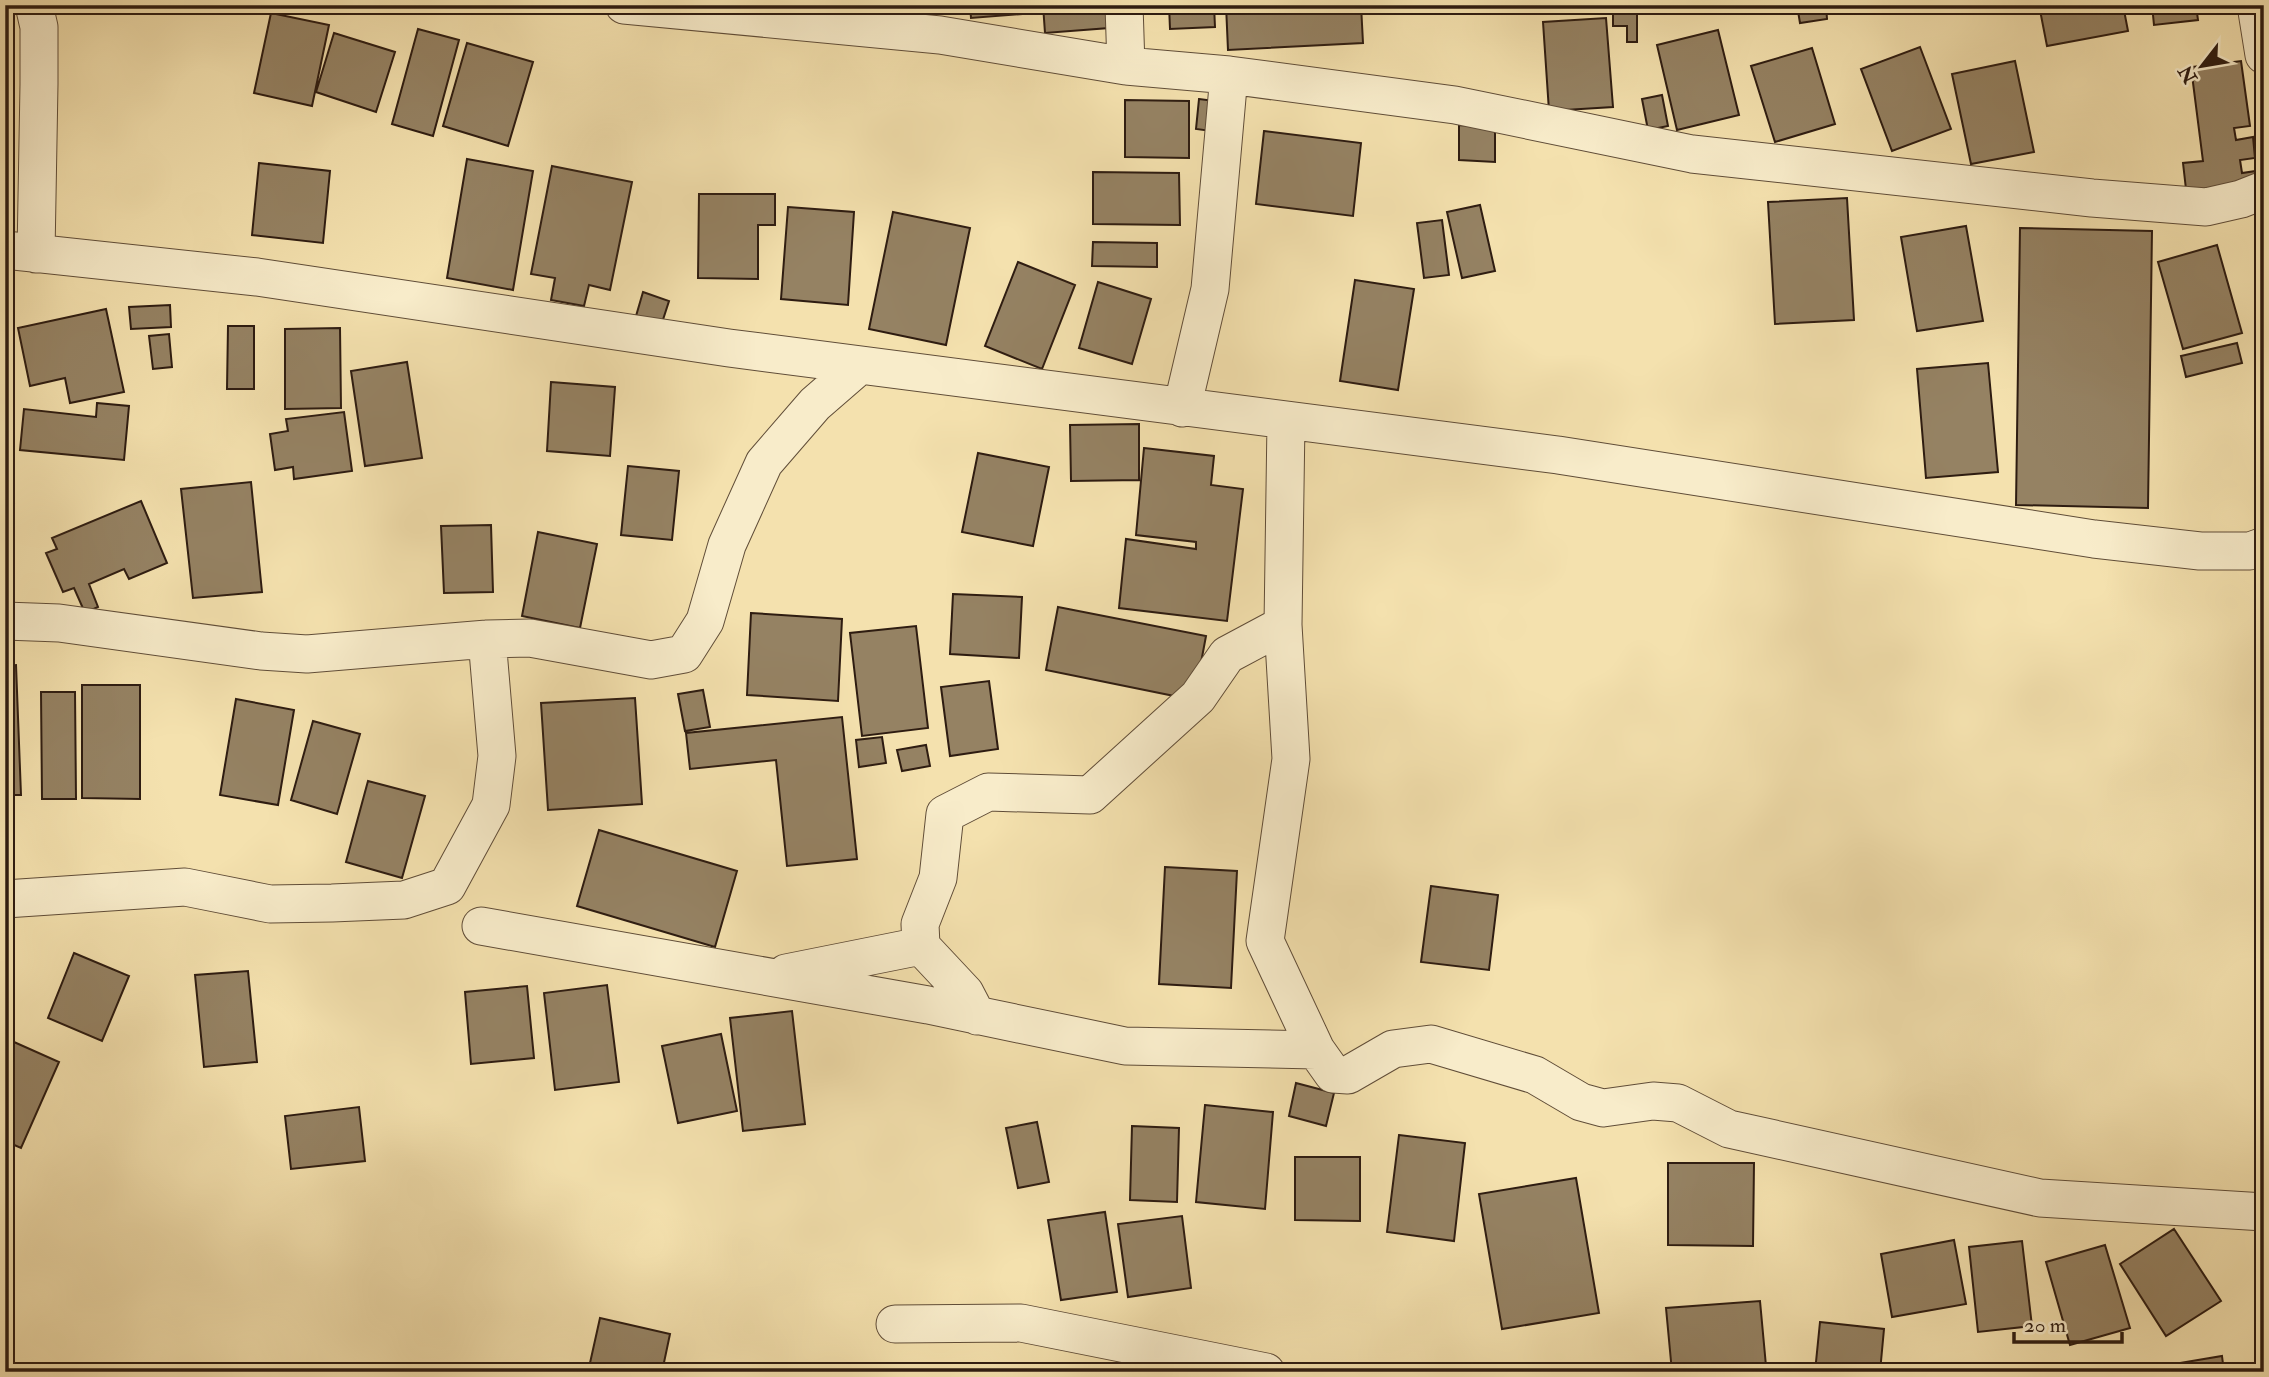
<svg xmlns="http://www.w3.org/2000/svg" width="2269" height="1377" font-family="'IM FELL Double Pica',serif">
  <rect width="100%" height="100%" fill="#f4e1ae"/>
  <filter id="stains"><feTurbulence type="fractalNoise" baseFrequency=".00286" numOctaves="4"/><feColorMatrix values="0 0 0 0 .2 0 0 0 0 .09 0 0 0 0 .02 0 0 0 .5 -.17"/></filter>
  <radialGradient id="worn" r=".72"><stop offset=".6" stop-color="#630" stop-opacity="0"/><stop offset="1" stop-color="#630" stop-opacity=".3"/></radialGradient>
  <!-- building -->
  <path fill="#958263" stroke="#2e1c11" stroke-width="2" d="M970 5H1034L1035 13 971 18Z
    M1043 5H1106L1109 28 1045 33Z
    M1169 5H1214L1215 27 1170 29Z
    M1226 5H1361L1363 43 1228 50Z
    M1613 5H1637V42H1627V26H1613Z
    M1797 5H1826L1827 19 1800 23Z
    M1935 5H1993V7L1936 13Z
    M2039 5H2123L2128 31 2047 46Z
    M2152 5H2196L2198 20 2154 25Z
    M271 13 329 25 312 106 254 93Z
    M1606 18 1613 107 1549 111 1543 22Z
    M418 29 459 40 433 136 392 124Z
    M1718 30 1739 115 1677 130 1657 45Z
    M334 33 395 52 376 112 316 92Z
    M467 43 533 62 508 146 443 126Z
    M1920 47 1951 129 1892 151 1861 69Z
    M1812 48 1835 124 1775 142 1751 66Z
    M2015 61 2034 152 1971 164 1952 74Z
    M2241 61 2250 126 2234 128 2236 140 2253 137 2255 158 2240 160 2242 173 2256 171 2258 189 2187 198 2183 163 2203 161 2191 67Z
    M1662 95 1668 126 1648 130 1642 99Z
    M1199 99 1215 101 1211 131 1196 129Z
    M1125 100 1189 101V158L1125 157Z
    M1459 125 1495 126V162L1459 160Z
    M1264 131 1361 143 1353 216 1256 204Z
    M467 159 533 171 513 290 447 278Z
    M259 163 330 171 323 243 252 235Z
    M552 166 632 182 610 290 589 285 584 306 551 300 555 278 531 274Z
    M1093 172 1179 173 1180 225 1093 224Z
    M699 194H775V225H758V279L698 278Z
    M1847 198 1854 320 1775 324 1768 202Z
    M1480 205 1495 271 1462 278 1447 212Z
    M788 207 854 212 848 305 781 299Z
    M893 212 970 228 946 345 869 329Z
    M1442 220 1449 275 1424 278 1417 223Z
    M1966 226 1983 321 1917 331 1901 237Z
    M2020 228 2152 231 2148 508 2016 505Z
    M1093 242 1157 243V267L1092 266Z
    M2217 245 2242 333 2183 349 2158 262Z
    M1018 262 1075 285 1042 369 985 346Z
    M1355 280 1414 289 1398 390 1340 381Z
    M1098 282 1151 299 1132 364 1079 348Z
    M643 292 669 301 659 332 634 323Z
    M170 305 171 327 131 329 129 307Z
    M106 309 124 392 70 403 65 378 30 386 18 328Z
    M228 326H254V389H227Z
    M340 328 341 408 285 409V329Z
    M169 334 172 367 153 369 149 336Z
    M2237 343 2242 363 2186 377 2181 356Z
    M407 362 422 458 365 466 351 371Z
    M1988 363 1998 472 1926 478 1917 369Z
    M5 374 11 427 5 428Z
    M551 382 615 387 610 456 547 451Z
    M97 403 129 406 124 460 20 450 24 409 96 417Z
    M344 412 352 471 294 479 293 467 275 470 270 434 288 431 286 419Z
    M1139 424V480L1071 481 1070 425Z
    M9 447 14 503 5 504V448Z
    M1144 448 1214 456 1211 485 1243 489 1227 621 1119 608 1126 539 1196 549V542L1136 535Z
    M978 453 1049 467 1033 546 962 532Z
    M628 466 679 471 672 540 621 535Z
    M251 482 262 592 193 598 181 489Z
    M141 501 167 563 129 579 124 569 89 584 98 607 85 613 74 588 63 592 46 553 57 549 52 538Z
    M491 525 493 592 444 593 441 526Z
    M538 532 597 544 580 628 522 616Z
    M953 594 1022 597 1019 658 950 654Z
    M1058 607 1206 636 1194 700 1046 670Z
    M751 613 842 619 838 701 747 695Z
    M916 626 928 728 862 736 850 633Z
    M16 665 21 795H5V666Z
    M989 681 998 749 950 756 941 687Z
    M82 685H140V799L82 798Z
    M703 690 710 727 685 731 678 694Z
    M41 692H75L76 799H42Z
    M635 698 642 804 548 810 541 703Z
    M236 699 294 710 278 805 220 795Z
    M842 717 857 859 787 866 776 760 690 769 686 733Z
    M313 721 360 734 337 814 291 800Z
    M882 737 886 763 859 767 856 740Z
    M926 745 930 766 902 771 897 750Z
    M368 781 425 796 402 878 346 862Z
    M599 830 737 871 715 947 577 906Z
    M1165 867 1237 871 1231 988 1159 984Z
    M1431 886 1498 895 1489 970 1421 962Z
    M74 953 129 976 102 1041 48 1018Z
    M248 971 257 1062 204 1067 195 975Z
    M607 985 619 1082 555 1090 544 993Z
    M527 986 534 1058 471 1064 465 992Z
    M792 1011 805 1124 743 1131 730 1018Z
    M721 1034 737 1111 678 1123 662 1046Z
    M5 1038 59 1062 21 1148 5 1141Z
    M1296 1083 1334 1093 1326 1126 1289 1116Z
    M1205 1105 1273 1112 1265 1209 1196 1202Z
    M359 1107 365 1161 291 1169 285 1116Z
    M1037 1122 1049 1182 1018 1188 1006 1128Z
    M1132 1126 1179 1128 1177 1202 1130 1200Z
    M1399 1135 1465 1143 1454 1241 1387 1232Z
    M1295 1157H1360V1221L1295 1220Z
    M1668 1163H1754L1753 1246 1668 1245Z
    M1576 1178 1599 1313 1502 1329 1479 1194Z
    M1105 1212 1117 1292 1061 1300 1048 1220Z
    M1182 1216 1191 1288 1128 1297 1118 1224Z
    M2174 1229 2221 1301 2166 1336 2120 1264Z
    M1954 1240 1966 1304 1892 1317 1881 1254Z
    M2022 1241 2032 1326 1978 1332 1969 1247Z
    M2105 1245 2130 1328 2070 1345 2046 1262Z
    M1760 1301 1766 1366 1672 1372 1666 1308Z
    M600 1318 670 1334 662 1372H588Z
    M1820 1322 1884 1329 1880 1372H1815Z
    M2222 1356 2224 1372H2157L2156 1367Z"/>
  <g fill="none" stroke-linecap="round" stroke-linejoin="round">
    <defs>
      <path id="minor" d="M34 5 39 27V84L36 254
        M624 5 940 35 1126 66 1229 75 1455 105 1692 154 2092 198 2206 207 2241 199 2264 190
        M1124 5 1126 66
        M2256 5 2264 55
        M5 250 257 277 729 348 1558 455 2094 539 2200 551H2250L2264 546
        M1182 408 1210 289 1229 75
        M1286 421 1283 625 1291 759 1265 941 1316 1050 1333 1074 1348 1075 1393 1049 1431 1044 1535 1075 1581 1102 1603 1108 1653 1101 1678 1103 1729 1129 2040 1198 2264 1212
        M5 621 59 623 261 651 307 654 487 639 530 638 651 660 684 654 705 621 727 545 764 463 815 404 860 365
        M5 899 185 887 270 904 332 903 404 900 447 886 491 805 497 756 487 639
        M481 926 928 1005 1125 1046 1316 1050
        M921 946 965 993 977 1016
        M786 973 921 946 920 924 938 878 945 814 988 792 1090 795 1198 697 1227 655 1283 625
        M895 1324 1021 1323 1266 1372"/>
    </defs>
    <!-- minor casing -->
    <use href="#minor" stroke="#604d38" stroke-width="39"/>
    <!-- minor -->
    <use href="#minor" stroke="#f8ecca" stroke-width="37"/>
  </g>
  <!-- margin -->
  <rect width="2269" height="1377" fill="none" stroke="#f4e1ae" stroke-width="28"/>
  <rect x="7" y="7" width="2255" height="1363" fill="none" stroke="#2e1c11" stroke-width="3.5"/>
  <rect x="14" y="14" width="2241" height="1349" fill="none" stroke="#2e1c11" stroke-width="2"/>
  <!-- north arrow -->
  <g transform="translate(2202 66) rotate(239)" stroke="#f8ecca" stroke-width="5" paint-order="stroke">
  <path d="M0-5L12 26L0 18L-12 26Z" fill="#2e1c11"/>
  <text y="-10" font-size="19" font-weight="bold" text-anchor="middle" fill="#2e1c11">N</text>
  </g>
  <!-- scale -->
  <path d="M2014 1332v10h108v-10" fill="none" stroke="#2e1c11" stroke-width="3.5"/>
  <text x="2024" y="1332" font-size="21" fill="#2e1c11" stroke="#f8ecca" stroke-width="5" paint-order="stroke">20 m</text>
  <rect width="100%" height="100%" filter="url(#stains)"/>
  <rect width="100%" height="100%" fill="url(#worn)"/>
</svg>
